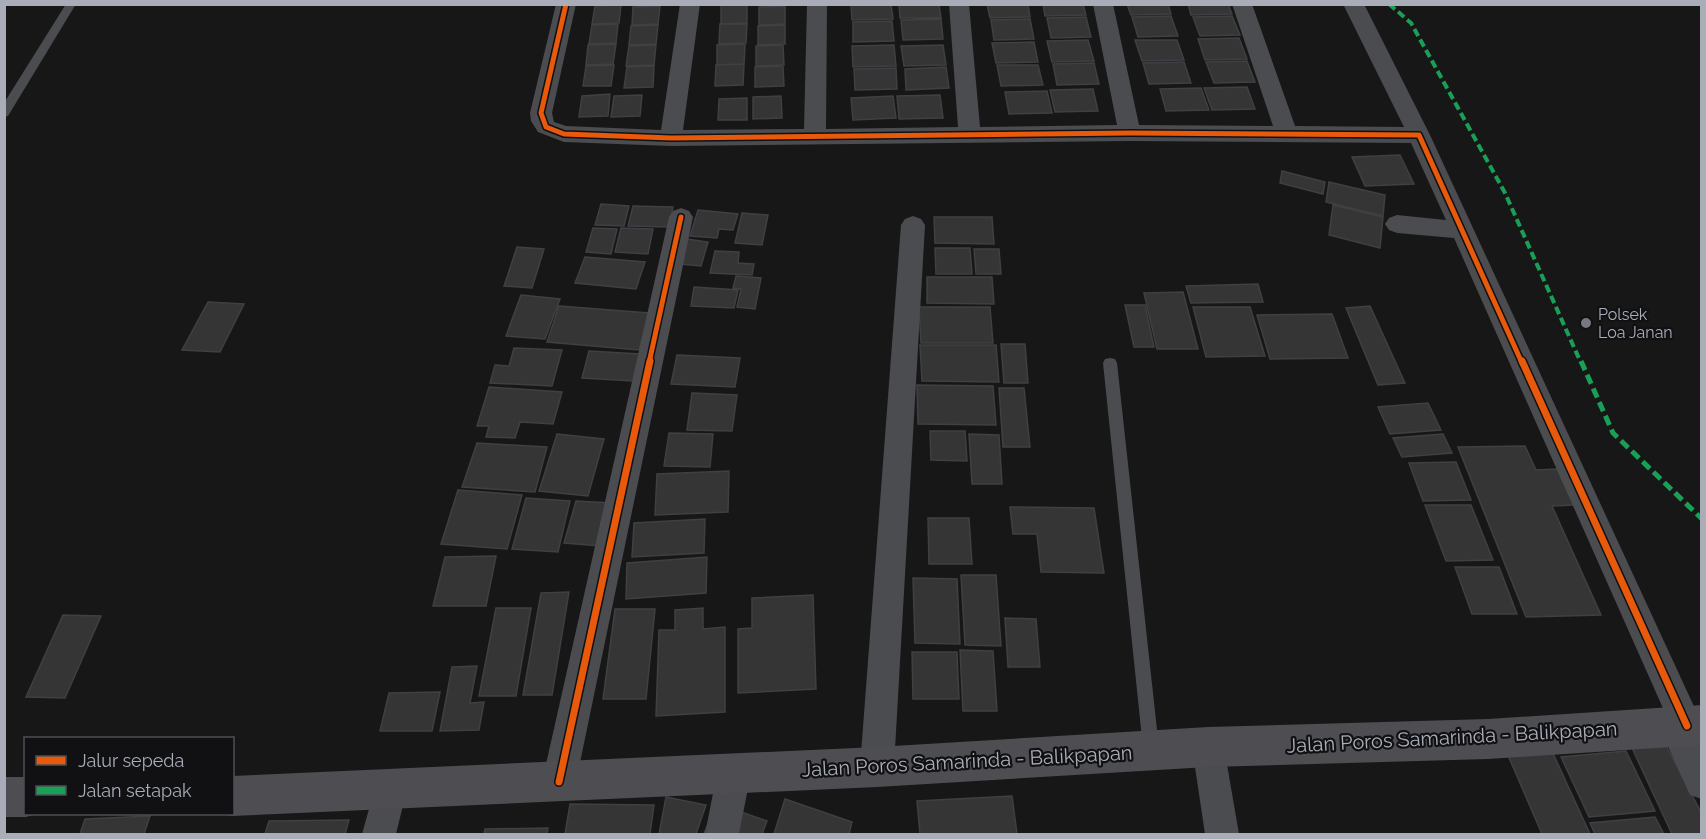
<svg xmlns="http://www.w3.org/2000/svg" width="1706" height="839" font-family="Raleway,sans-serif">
  <rect width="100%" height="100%" fill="#171717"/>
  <!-- building -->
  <path fill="#353536" stroke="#3f4043" stroke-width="1.5" d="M851 4H891L893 19 852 20Z
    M899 4H939L941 18H900Z
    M987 4H1028L1030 17 990 18Z
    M1043 4H1083L1086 15 1045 16Z
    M1127 4H1168L1171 14 1131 15Z
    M1188 4H1228L1232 14 1191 15Z
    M621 5 619 23 592 24 595 6Z
    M721 5H747V23L721 24Z
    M660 6 658 24 632 25 633 7Z
    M785 6V24L759 25V7Z
    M1171 16 1178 36 1138 37 1132 17Z
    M1232 16 1240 35 1200 36 1193 17Z
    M1086 17 1091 37 1051 38 1047 18Z
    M941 19 943 39 903 40 901 20Z
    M1030 19 1034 39 994 40 991 20Z
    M892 21 894 41 853 42V22Z
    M618 24 616 43 589 44 592 25Z
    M720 24H747L746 43 719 44Z
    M658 25 656 44 629 45 631 26Z
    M785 25V44L758 45V26Z
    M1239 38 1247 59 1205 60 1198 39Z
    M1088 40 1094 61 1052 62 1047 41Z
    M1135 40H1177L1184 60 1142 61Z
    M1034 42 1038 62 996 63 992 43Z
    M616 44 613 64 586 65 588 45Z
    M745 44 744 64 717 65V45Z
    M656 45 654 65 626 66 629 46Z
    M783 45 784 65 756 66V46Z
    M894 45 896 66 853 67 852 46Z
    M943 45 946 65 904 66 901 46Z
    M1247 61 1255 82 1214 83 1206 62Z
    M1184 62 1191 83 1149 84 1143 63Z
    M1094 63 1099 84 1057 85 1053 64Z
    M744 64 743 85 715 86 716 65Z
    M614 65 611 86H583L586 66Z
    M997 65H1038L1043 85 1001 86Z
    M654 66 653 87 624 88 627 67Z
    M783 66 784 86 755 87V67Z
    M946 67 949 88 906 90 905 69Z
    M896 68 897 89 855 90 854 69Z
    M1247 87 1255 109 1212 110 1204 88Z
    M1201 88 1209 110 1166 111 1160 89Z
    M1093 89 1098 111 1055 112 1050 90Z
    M1047 91 1052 113 1009 114 1005 92Z
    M610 94 608 116 579 117 582 96Z
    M642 95 640 116 611 117 614 96Z
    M940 95 943 118 899 119 897 96Z
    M781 96 782 118 753 119V97Z
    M893 96 896 118 853 120 851 98Z
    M747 98V120H718L719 99Z
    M1400 155 1414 184 1365 186 1352 157Z
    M1282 171 1325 182 1323 194 1280 183Z
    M1329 182 1385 195 1383 216 1326 202Z
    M601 204 629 206 624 226 595 225Z
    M1333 205 1383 217 1380 248 1329 235Z
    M633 206 673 207 669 227 628 226Z
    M698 210 738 214 733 230 719 229 717 238 690 236Z
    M742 213 768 215 762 245 735 243Z
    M934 217H992L994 244 935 243Z
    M593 228 617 229 611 254 586 252Z
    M621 228 653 229 648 254 615 252Z
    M687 239 708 242 701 266 680 264Z
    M517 247 544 249 532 288 504 286Z
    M935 248H970L972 274H936Z
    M974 249H999L1001 274H976Z
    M715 251 739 252 738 263 754 264 752 275 710 273Z
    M585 257 645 262 636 289 575 283Z
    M736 276 761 278 755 309 737 307 741 289 733 288Z
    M927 277H992L994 304 927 303Z
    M1258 284 1263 302 1191 303 1186 286Z
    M694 287 738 290 734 308 691 306Z
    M1183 292 1198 349H1157L1144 293Z
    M521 295 560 299 545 339 506 336Z
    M208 302 244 304 220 352 182 350Z
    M1125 305H1145L1154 347H1134Z
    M559 306 649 313 639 350 547 342Z
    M1370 306 1405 383 1378 385 1346 308Z
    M919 307H990L993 343H921Z
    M1193 307H1250L1265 356 1206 357Z
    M1332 314 1348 358 1270 359 1257 315Z
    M1001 344H1025L1028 383H1004Z
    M920 345H996L999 382 922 381Z
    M514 348 562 350 552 386 490 383 495 365 509 366Z
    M589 351 640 354 634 381 582 378Z
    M677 355 740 358 735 387 671 384Z
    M917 385 993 386 996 425 918 424Z
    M489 387 562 392 553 424 520 422 515 438 486 437 489 426H477Z
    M999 388H1024L1030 447H1003Z
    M692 393 737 395 732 431 687 430Z
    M1428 403 1441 430 1390 434 1378 407Z
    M930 431H965L967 461 931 460Z
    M669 433 713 434 710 467 664 466Z
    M557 434 604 439 588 496 539 491Z
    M969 434 999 435 1002 484H972Z
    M1443 434 1452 453 1402 457 1393 438Z
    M477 443 547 447 535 492 462 487Z
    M1525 446 1536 470 1557 469 1574 505 1552 506 1601 615 1526 617 1458 447Z
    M1456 462 1471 500 1423 501 1409 463Z
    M729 471 728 512 655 515 657 474Z
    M458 490 522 495 507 549 441 544Z
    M526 498 570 501 558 552 512 549Z
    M576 501 612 503 601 546 564 543Z
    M1425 505H1471L1493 560 1446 561Z
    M1010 507 1094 508 1104 573 1041 572 1037 534H1013Z
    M928 518H969L972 564H929Z
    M705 519 704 553 632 557 634 523Z
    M496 556 486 606H433L445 557Z
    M707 557 706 593 626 599 627 563Z
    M1455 567H1499L1517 614H1472Z
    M961 575H996L1001 646 965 645Z
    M913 578 957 579 960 644 915 643Z
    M569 592 552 695H523L541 593Z
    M813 595 816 689 738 693V629L752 628V598Z
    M496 608H531L516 696H479Z
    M703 608V629L725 627V712L656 716 659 630H675V610Z
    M615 609H655L646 699H603Z
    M63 615 101 616 65 698 26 697Z
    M1005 618 1036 619 1040 667H1008Z
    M960 650 993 651 997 711H963Z
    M912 652H957L959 699H913Z
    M477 666 470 703 484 702 479 730 440 731 452 667Z
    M440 692 432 731H380L389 693Z
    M1666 746 1702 814V834H1672L1632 748Z
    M1551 749 1590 834H1542L1507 753Z
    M1626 751 1655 811 1589 817 1561 757Z
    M1012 796 1017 834H920L917 801Z
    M666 797 706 805 696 834H659Z
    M785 799 852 822 849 834H774Z
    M716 803 767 821 762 834H704Z
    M570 804 654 805 650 834H565Z
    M150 816 144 834H80L85 819Z
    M1655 817 1664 834H1595L1590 823Z
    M349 820 345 834H265L269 821Z
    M548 828 547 834H484L485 829Z"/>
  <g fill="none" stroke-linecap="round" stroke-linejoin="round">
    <!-- service -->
    <path fill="#4b4c50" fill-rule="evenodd" d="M66 4H76L8 116 4 117V103Z
      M1110 358 1115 359 1117 363 1159 748 1157 754 1151 756 1145 754 1143 748 1103 363 1105 359Z"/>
    <!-- minor -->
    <path fill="#4b4c50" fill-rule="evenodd" d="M556 4H576L552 113 554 122 566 126 661 130 680 4H700L683 130 804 129 807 4H827L826 129 958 127 949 4H969L980 127 1117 125 1093 4H1113L1139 125 1273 126 1232 4H1252L1295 126 1404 127 1343 4H1364L1430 135 1698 715C1702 723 1703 730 1697 738L1702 746V799L1690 795 1659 727 1666 715 1454 238 1397 233 1389 230 1385 224 1389 218 1397 215 1446 220 1411 143 1130 141 671 146 564 142 538 132 531 121 530 113Z
      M681 208 689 211 693 217 576 782 571 794 559 799 547 794 542 782 669 217 673 211Z
      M913 216 921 219 925 225 894 767 889 779 877 784 865 779 860 767 901 225 905 219Z
      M1208 731 1220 735 1224 747 1239 834H1205L1192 747 1196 735Z
      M734 756 746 761 751 773 739 834H705L717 773 722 761Z
      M390 772 402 777 407 789 396 834H362L378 777Z"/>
    <!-- trunk -->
    <path fill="#4e4e52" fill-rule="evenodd" d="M1702 705V745L1488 759 1208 767 877 787 232 816 225 814H232V776L877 747 1208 727 1488 719Z
      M4 777H26V814H36L26 817H4Z"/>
    <!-- quiet-far1 -->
    <path stroke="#1a9f57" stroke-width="4" stroke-dasharray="8 4" stroke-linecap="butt" d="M1389 4 1411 23 1505 193 1581 363"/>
    <!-- quiet -->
    <path stroke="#1a9f57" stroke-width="5" stroke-dasharray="10 5" stroke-linecap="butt" d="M1581 361 1613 433 1702 519"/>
    <defs>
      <path id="cycleway-far1" d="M566 4 541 113 546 127 564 134 671 138 1130 133 1419 135 1522 363
        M649 363 681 217"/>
      <path id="cycleway" d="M1522 361 1687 726
        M559 782 650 361"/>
    </defs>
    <!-- cycleway-far1 casing -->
    <use href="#cycleway-far1" stroke="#111113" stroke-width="8"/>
    <!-- cycleway casing -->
    <use href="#cycleway" stroke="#111113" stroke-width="10"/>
    <!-- cycleway-far1 -->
    <use href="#cycleway-far1" stroke="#e8590c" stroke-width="5"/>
    <!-- cycleway -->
    <use href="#cycleway" stroke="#e8590c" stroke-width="7"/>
  </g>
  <!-- markers -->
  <circle fill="#757880" stroke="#111113" stroke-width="2" cx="1586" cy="323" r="6"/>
  <g text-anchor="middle" stroke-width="4.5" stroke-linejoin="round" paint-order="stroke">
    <!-- poi labels -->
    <g font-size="16" fill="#a8adb8" stroke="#111113" text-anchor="start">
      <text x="1598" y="320">Polsek<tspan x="1598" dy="18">Loa Janan</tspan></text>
    </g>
    <!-- near-street labels -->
    <g font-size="20" fill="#a8adb8" stroke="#111113">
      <text transform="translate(1452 737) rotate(-3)" y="7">Jalan Poros Samarinda - Balikpapan</text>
      <text transform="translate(967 761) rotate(-3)" y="7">Jalan Poros Samarinda - Balikpapan</text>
    </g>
  </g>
  <!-- border -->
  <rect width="1706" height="839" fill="none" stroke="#a8adb8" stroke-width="12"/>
  <!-- legend -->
  <rect x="24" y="737" width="210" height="78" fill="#111113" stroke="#4d4f55" stroke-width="1.5"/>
  <rect x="36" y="756" width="30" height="9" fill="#e8590c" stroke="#4d4f55" stroke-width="1.5"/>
  <text x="78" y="767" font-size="18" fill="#a8adb8">Jalur sepeda</text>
  <rect x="36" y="786" width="30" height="9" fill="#1a9f57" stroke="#4d4f55" stroke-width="1.5"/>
  <text x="78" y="797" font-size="18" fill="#a8adb8">Jalan setapak</text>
</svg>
